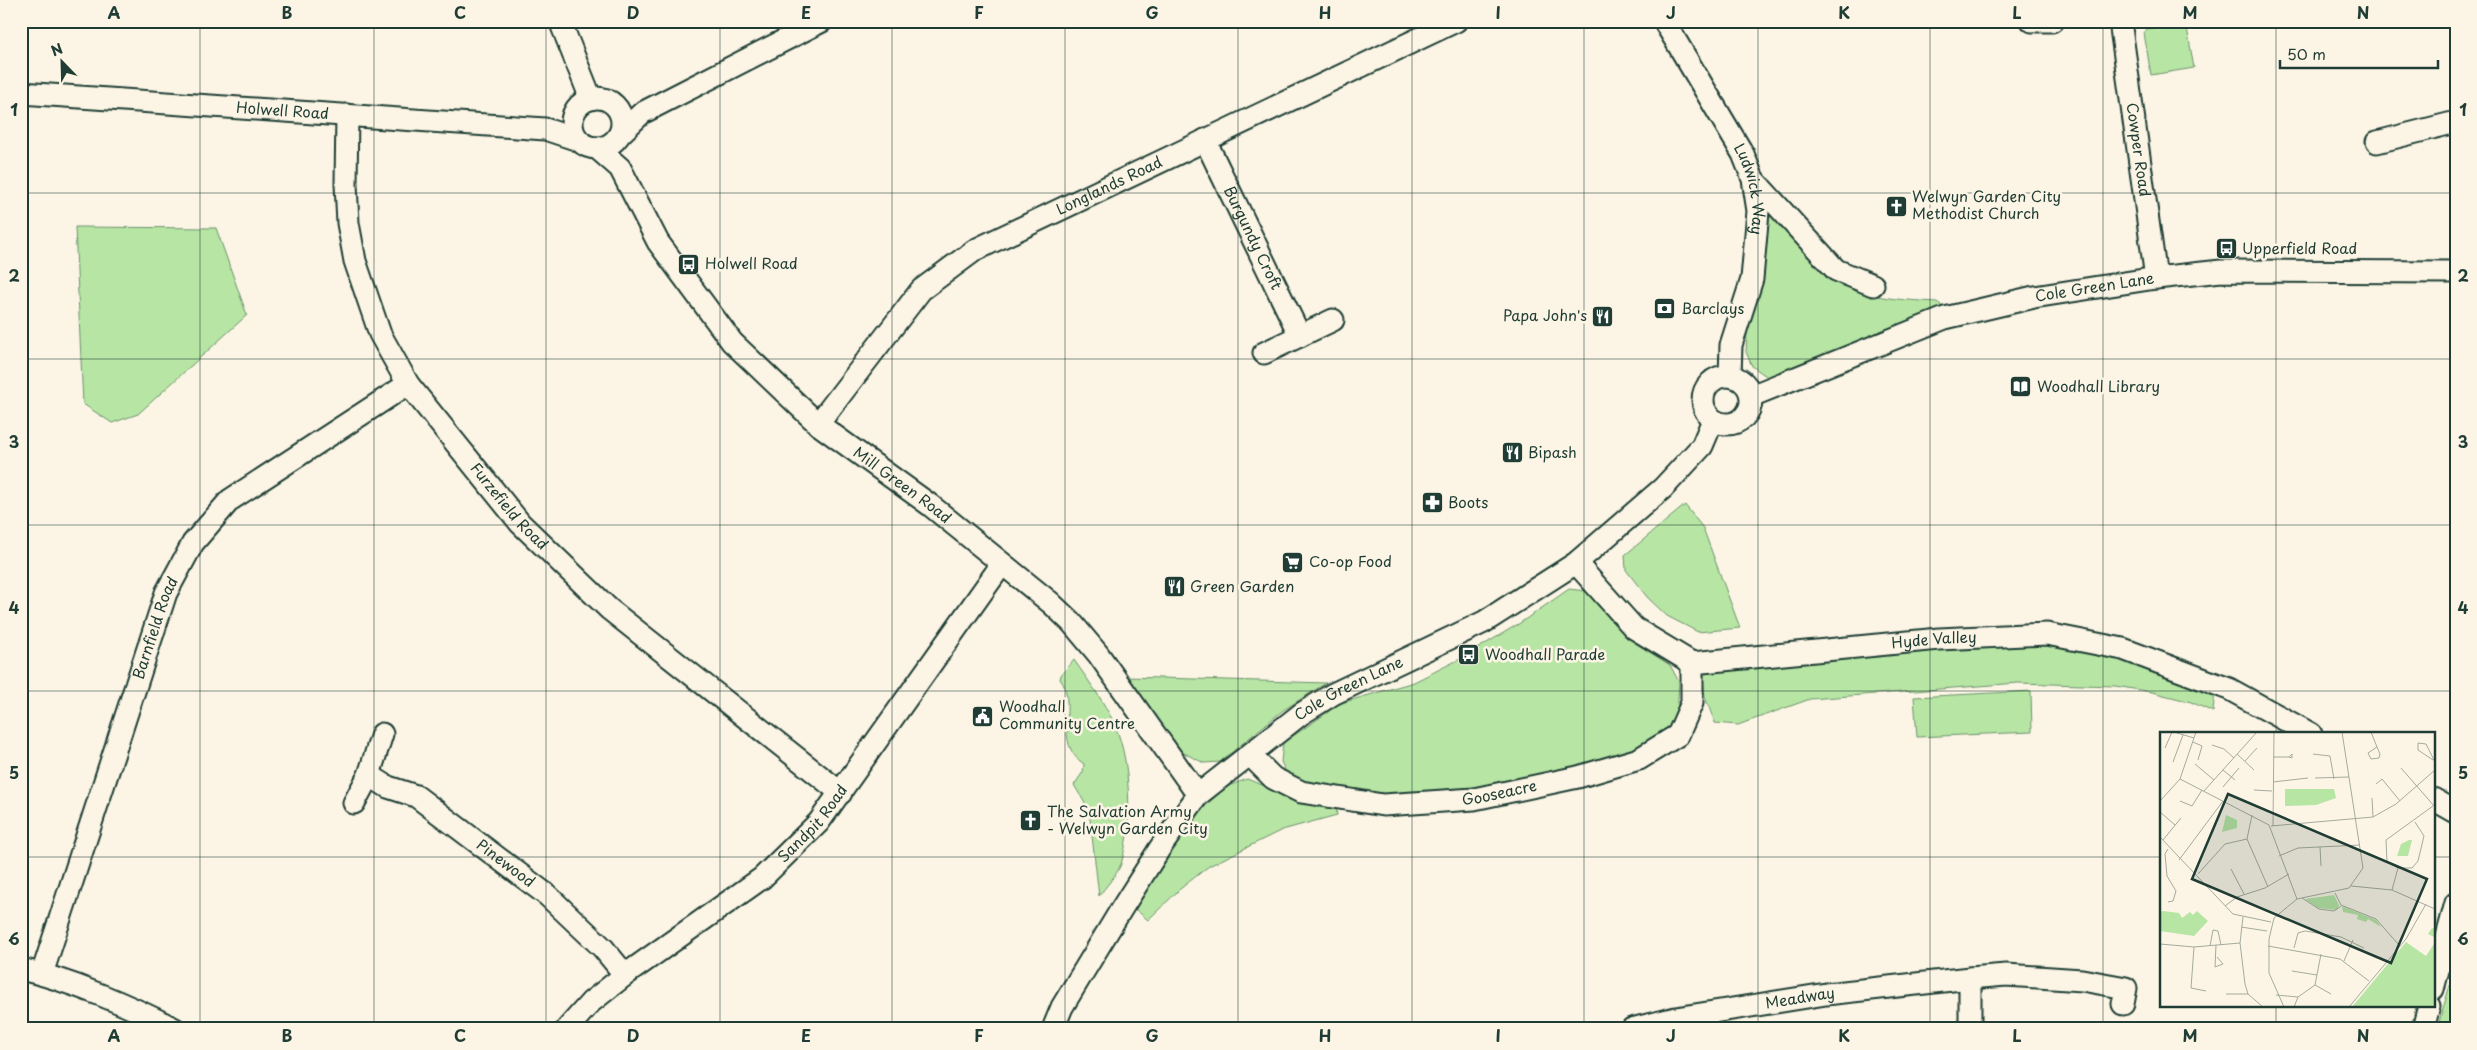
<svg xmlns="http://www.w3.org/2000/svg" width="2477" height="1050" font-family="'Playpen Sans',sans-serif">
  <rect width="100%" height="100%" fill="#fcf5e5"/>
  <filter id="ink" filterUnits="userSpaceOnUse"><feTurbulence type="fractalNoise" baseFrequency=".02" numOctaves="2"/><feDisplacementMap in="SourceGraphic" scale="10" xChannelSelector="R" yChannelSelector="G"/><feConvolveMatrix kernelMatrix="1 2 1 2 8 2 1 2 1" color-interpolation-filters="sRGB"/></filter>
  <g filter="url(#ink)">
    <!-- green -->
    <path fill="#b7e5a4" stroke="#6b916c" d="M2186 22 2194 68 2151 75 2144 33 2147 29Z
      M1770 215C1784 223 1793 240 1804 252 1851 298 1875 298 1937 302L1941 305V309L1776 379 1766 376 1752 366 1746 352 1747 332 1761 287Z
      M75 227 216 228 247 315 138 414 112 423 83 404Z
      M1685 505 1703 528 1740 628 1698 632 1667 616 1647 597 1626 570 1625 555Z
      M1569 589 1586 591 1597 600 1611 621 1635 643 1670 665 1679 682 1677 715 1665 734 1639 751 1602 764 1460 791 1370 797 1300 784 1287 774 1281 762 1283 743 1341 703 1414 682 1460 659 1520 623Z
      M2047 642 2123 658 2215 690 2213 712 2191 702 2152 692 2115 686 2018 683 1810 699 1738 725 1715 723 1705 697 1702 669 1939 645Z
      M1074 660C1090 683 1110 709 1119 736 1131 772 1132 828 1121 864 1117 875 1106 886 1099 896L1089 810 1074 785 1083 772 1084 764C1052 744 1078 701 1060 679L1061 675Z
      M1127 677 1326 683 1282 711 1220 762 1204 763 1182 752Z
      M2031 691 2032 732 1917 737 1914 697Z
      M1247 779 1295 798 1336 806 1337 815 1282 830 1209 866 1180 889 1148 920 1135 909C1159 869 1188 816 1226 788 1231 784 1240 782 1247 779Z
      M2456 965V1029H2437Z"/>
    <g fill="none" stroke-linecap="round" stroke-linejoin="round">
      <defs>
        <g id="minor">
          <path d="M560 21 591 99"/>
          <path id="s1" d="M1664 21 1743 154 1753 179 1758 211 1752 279 1731 345 1730 376"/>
          <path d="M2032 21H2052"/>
          <path id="s2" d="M2120 21 2156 278"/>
          <path id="s3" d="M21 93 545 129 578 140"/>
          <circle cx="597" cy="123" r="25"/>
          <path id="s4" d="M347 115 346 184 348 223 355 261 380 334 408 384 520 523 609 609 841 793"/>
          <path d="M619 135 642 113 822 21"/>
          <path id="s5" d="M1205 140 1300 336"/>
          <path d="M2377 142 2456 122"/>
          <path id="s6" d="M597 148 620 168 658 242 732 342 818 424 930 505 1051 603 1072 623 1098 654 1198 795"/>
          <path d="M1753 179 1836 270 1873 285"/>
          <path d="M1264 353 1333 320"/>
          <circle cx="1727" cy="400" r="24"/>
          <path id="s7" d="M1751 396 1945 318 2034 297 2156 278 2221 271 2456 272"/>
          <path id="s8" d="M818 424 921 290 975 250 1456 21"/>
          <path id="s9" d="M1576 563 1634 628 1692 663 1939 639 2047 634 2123 649 2229 689 2311 734"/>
          <path id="s10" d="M1250 755 1273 778 1301 792 1383 805 1474 799 1578 777 1639 759 1678 735 1692 703V663"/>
          <path id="s11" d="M369 775 388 787 416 796 547 895 603 948 625 975"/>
          <path d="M2433 799 2456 812"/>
          <path d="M354 803 369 775 382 734"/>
          <path d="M21 969C69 980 131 1006 175 1029"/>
          <path id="s12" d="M42 974 166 593 193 543 230 500 408 384"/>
          <path d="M1970 978V1029"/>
          <path d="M2433 989 2456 903"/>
          <path id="s13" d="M567 1029 591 1002 625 975 762 878 819 822 1002 564"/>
          <path id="s14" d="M1053 1029 1062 1007 1122 908 1160 848 1198 795 1301 714 1333 694 1484 622 1576 563 1663 488 1702 446 1713 420"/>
          <path id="s15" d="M1632 1029 1676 1018 1826 994 1970 978 2006 975 2082 980 2126 988 2123 1004"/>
          <path d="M2423 1029 2429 1006"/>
        </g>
      </defs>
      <!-- minor casing -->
      <use href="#minor" stroke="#1f3d34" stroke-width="25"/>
      <!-- minor -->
      <use href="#minor" stroke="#fcf5e5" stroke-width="21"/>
    </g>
  </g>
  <!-- grid -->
  <path fill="none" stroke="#1f3d34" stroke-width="1" stroke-opacity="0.55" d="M200 21V1029M374 21V1029M546 21V1029M720 21V1029M892 21V1029M1065 21V1029M1238 21V1029M1412 21V1029M1584 21V1029M1758 21V1029M1930 21V1029M2103 21V1029M2276 21V734M21 193H2456M21 359H2456M21 525H2456M21 691H2456M21 857H2161M2433 857H2456M2276 1006V1029"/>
  <!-- icons -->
  <defs>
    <symbol id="church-square" viewBox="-11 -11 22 22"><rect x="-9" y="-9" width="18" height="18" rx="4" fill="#1f3d34" stroke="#fcf5e5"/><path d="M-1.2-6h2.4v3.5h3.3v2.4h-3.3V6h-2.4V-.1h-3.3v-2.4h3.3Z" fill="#fff"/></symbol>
    <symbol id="bus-square" viewBox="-11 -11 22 22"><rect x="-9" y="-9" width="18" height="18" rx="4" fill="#1f3d34" stroke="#fcf5e5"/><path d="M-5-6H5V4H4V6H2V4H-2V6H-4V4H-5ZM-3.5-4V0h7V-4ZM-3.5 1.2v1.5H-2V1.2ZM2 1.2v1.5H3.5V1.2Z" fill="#fff"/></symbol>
    <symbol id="bank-square" viewBox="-11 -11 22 22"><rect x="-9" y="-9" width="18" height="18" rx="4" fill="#1f3d34" stroke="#fcf5e5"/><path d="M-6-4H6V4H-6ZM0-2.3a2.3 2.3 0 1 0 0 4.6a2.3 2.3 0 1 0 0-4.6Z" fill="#fff"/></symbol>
    <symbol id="restaurant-square" viewBox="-11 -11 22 22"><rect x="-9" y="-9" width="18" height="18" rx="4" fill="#1f3d34" stroke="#fcf5e5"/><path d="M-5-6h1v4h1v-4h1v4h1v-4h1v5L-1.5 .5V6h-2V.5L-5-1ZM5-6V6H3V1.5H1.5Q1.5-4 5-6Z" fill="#fff"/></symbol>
    <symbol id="library-square" viewBox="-11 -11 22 22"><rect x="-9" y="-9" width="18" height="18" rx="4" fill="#1f3d34" stroke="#fcf5e5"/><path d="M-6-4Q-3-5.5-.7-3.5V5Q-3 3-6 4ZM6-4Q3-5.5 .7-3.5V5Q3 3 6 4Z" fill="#fff"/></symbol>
    <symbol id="pharmacy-square" viewBox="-11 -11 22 22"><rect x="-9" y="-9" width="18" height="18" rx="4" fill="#1f3d34" stroke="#fcf5e5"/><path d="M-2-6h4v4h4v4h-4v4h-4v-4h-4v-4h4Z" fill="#fff"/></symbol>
    <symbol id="supermarket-square" viewBox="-11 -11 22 22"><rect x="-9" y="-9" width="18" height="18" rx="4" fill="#1f3d34" stroke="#fcf5e5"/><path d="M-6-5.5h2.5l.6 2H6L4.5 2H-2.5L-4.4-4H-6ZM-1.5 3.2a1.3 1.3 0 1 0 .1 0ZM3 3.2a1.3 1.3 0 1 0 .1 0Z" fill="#fff"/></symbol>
    <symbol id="civic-square" viewBox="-11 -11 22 22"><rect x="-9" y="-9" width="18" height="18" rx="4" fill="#1f3d34" stroke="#fcf5e5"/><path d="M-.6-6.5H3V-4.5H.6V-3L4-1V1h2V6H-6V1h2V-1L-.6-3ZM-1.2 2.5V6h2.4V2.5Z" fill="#fff"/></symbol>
  </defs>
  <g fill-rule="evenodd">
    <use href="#church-square" x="1884" y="194" width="25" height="25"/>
    <use href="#bus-square" x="2214" y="236" width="25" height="25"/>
    <use href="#bus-square" x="676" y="252" width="25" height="25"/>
    <use href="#bank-square" x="1652" y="296" width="25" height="25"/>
    <use href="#restaurant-square" x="1590" y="304" width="25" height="25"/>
    <use href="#library-square" x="2008" y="374" width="25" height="25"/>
    <use href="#restaurant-square" x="1500" y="440" width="25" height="25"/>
    <use href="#pharmacy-square" x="1420" y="490" width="25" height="25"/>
    <use href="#supermarket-square" x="1280" y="550" width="25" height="25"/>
    <use href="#restaurant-square" x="1162" y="574" width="25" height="25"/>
    <use href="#bus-square" x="1456" y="642" width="25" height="25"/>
    <use href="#civic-square" x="970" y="704" width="25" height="25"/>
    <use href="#church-square" x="1018" y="808" width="25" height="25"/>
  </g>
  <g text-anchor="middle" stroke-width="5" stroke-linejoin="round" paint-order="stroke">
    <!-- street labels -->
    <g font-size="15" fill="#1f3d34" stroke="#fcf5e5">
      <text dy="5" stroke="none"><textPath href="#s3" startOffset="262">Holwell Road</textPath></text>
      <text dy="5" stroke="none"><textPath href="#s2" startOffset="130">Cowper Road</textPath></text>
      <text dy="5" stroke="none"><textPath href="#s8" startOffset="385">Longlands Road</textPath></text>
      <text dy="5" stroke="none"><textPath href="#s1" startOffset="191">Ludwick Way</textPath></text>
      <text dy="5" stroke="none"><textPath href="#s5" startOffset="109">Burgundy Croft</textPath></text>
      <text dy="5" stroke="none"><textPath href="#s7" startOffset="362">Cole Green Lane</textPath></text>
      <text dy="5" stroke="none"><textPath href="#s6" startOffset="461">Mill Green Road</textPath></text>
      <text dy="5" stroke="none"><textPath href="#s4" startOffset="440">Furzefield Road</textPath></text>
      <text dy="5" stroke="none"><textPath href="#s12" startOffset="364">Barnfield Road</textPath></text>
      <text dy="5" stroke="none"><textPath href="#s9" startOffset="398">Hyde Valley</textPath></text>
      <text dy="5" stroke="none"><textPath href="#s14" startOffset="461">Cole Green Lane</textPath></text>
      <text dy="5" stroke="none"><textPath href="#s10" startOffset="264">Gooseacre</textPath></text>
      <text dy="5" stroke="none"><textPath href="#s13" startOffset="322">Sandpit Road</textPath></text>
      <text dy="5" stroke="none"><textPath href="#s11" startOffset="164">Pinewood</textPath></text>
      <text dy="5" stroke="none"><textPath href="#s15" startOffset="171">Meadway</textPath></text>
    </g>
    <!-- poi labels -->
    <g font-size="15" fill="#1f3d34" stroke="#fcf5e5" text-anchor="start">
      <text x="1912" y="202">Welwyn Garden City<tspan x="1912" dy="17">Methodist Church</tspan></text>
      <text x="2242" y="254">Upperfield Road</text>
      <text x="705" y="269">Holwell Road</text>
      <text x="1681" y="314">Barclays</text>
      <text x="1587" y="321" text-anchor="end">Papa John's</text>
      <text x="2037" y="392">Woodhall Library</text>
      <text x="1528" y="458">Bipash</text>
      <text x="1448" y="508">Boots</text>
      <text x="1309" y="567">Co-op Food</text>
      <text x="1190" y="592">Green Garden</text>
      <text x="1485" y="660">Woodhall Parade</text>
      <text x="999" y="712">Woodhall<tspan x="999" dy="17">Community Centre</tspan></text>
      <text x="1047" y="817">The Salvation Army<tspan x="1047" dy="17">- Welwyn Garden City</tspan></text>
    </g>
  </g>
  <!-- overview -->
  <g transform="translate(2160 732)">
    <rect width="275" height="275" fill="#fcf5e5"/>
    <path d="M125 57H174L176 66 156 73 125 74ZM66 83 77 88V96L62 100ZM249 108H252L248 124H237L241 112ZM174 163 179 173 177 178 158 176 145 167ZM182 174 216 188 221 195 208 187 206 190 197 187 198 183 183 180ZM3 179 19 181 22 186 30 180 33 183 37 179 48 189 34 204 0 199V180ZM272 196 275 197V275H192L246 210 266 224 275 210 274 205 268 202Z" fill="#b7e5a4"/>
    <path fill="none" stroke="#a4ab9e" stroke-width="1" d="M14 0 34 6M154 0H185M211 0 217 15 220 22 219 26 211 27 208 21 217 15M33 10 42 14 38 28M52 13 64 17 74 26M5 16 12 0M77 22 94 38M153 22 170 24 174 47M113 25H129L132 22V26L129 25M273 28 258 18V11L266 12 275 30M85 29 97 16M13 30 23 3M35 32 54 48M241 36 275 75M63 38 75 48M155 46 189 45M20 47 109 93 137 167M113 50 148 46M216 52 222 47 240 69M63 55 79 36M94 58 112 59M44 59 97 0M212 66 213 85M0 69 20 47 36 0M20 69 32 74 42 58M0 80 15 93M92 83 87 107 108 155M111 94 213 85 236 72 275 38M113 94 114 0M0 105 73 182 111 190M3 108 21 86M160 115 161 134M119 124 138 116 200 113M19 128 63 69M238 136 227 130 226 108 273 74M71 137 84 162M38 142 65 112 87 107M191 154 232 158 275 177M232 158 238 136H252L258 129 264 104 255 90M175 161 181 173 216 187 239 213M142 166 159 177 174 179 181 174M8 170 13 169 16 159 7 144 5 122 8 117M65 174 77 165 105 156 129 142M83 185 80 211 85 252 88 262 103 275M81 195 107 199M0 212 34 215 80 211M56 213 55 235 63 232 57 225M50 214 53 198 58 199 61 213M108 214 180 227 209 249M34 215 31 256 46 259M134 216 138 201 145 199 181 205 204 216M184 229 193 208M132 239 157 243M155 253 171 262M66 262H88M116 263 138 265M124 275 109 241V207L114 186 137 167 189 156 203 136 182 0M134 275 138 265 155 253 161 222M189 275 246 207 266 172"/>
    <path fill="#1f3d34" fill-opacity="0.15" stroke="#1f3d34" stroke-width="2.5" d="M68 62 267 147 231 231 32 147Z"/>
    <rect width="275" height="275" fill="none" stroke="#1f3d34" stroke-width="2.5"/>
  </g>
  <!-- margin -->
  <rect width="2477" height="1050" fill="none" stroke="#fcf5e5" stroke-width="55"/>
  <!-- north arrow -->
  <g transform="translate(62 62) rotate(337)" stroke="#fcf5e5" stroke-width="4" paint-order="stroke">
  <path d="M0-4L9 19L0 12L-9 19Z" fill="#1f3d34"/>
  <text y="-8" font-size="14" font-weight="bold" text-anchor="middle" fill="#1f3d34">N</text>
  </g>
  <!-- scale -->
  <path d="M2280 60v8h158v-8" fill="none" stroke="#1f3d34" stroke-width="2.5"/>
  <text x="2287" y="60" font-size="15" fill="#1f3d34" stroke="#fcf5e5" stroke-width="4" paint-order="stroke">50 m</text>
  <rect x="28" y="28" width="2422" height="994" fill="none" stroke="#1f3d34" stroke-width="2"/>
  <g font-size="16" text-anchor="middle" font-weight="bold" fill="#1f3d34">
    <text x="114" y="19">A</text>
    <text x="287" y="19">B</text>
    <text x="460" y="19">C</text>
    <text x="633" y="19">D</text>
    <text x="806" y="19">E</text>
    <text x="979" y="19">F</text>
    <text x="1152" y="19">G</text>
    <text x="1325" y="19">H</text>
    <text x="1498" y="19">I</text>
    <text x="1671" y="19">J</text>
    <text x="1844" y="19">K</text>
    <text x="2017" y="19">L</text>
    <text x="2190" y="19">M</text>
    <text x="2363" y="19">N</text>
    <text x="14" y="116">1</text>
    <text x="2463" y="116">1</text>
    <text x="14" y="282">2</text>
    <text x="2463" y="282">2</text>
    <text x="14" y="448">3</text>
    <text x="2463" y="448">3</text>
    <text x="14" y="614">4</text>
    <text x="2463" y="614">4</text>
    <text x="14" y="779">5</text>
    <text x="2463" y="779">5</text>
    <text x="14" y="945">6</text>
    <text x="2463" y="945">6</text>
    <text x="114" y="1042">A</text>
    <text x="287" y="1042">B</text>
    <text x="460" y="1042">C</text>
    <text x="633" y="1042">D</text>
    <text x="806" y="1042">E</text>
    <text x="979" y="1042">F</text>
    <text x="1152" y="1042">G</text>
    <text x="1325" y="1042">H</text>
    <text x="1498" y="1042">I</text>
    <text x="1671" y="1042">J</text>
    <text x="1844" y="1042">K</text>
    <text x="2017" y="1042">L</text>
    <text x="2190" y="1042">M</text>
    <text x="2363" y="1042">N</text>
  </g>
</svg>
